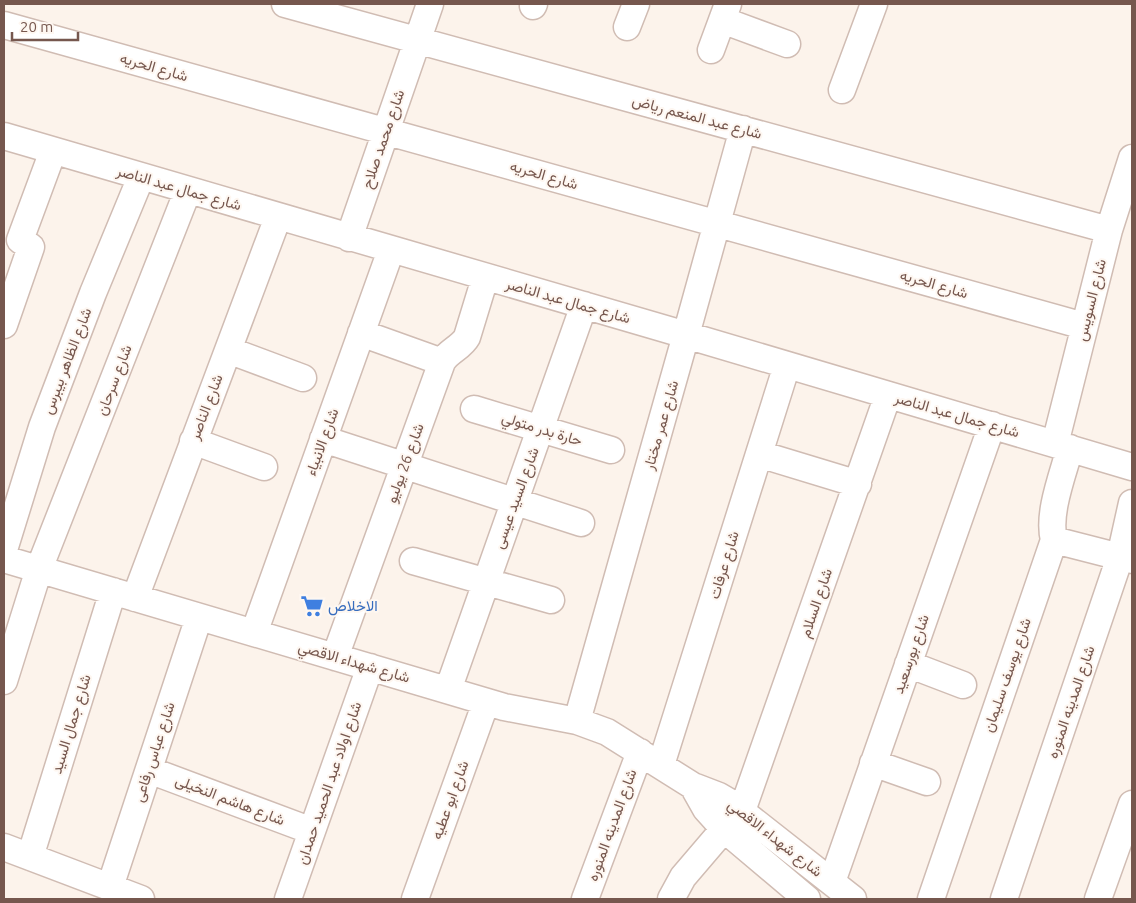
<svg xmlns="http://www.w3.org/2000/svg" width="1136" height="903" font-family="Ubuntu,Vazirmatn,sans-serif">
  <rect width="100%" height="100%" fill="#fcf3eb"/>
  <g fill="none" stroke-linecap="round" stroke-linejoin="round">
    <defs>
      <path id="minor" d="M285 4 1109 230
        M533 6 534 4
        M722 20 787 44
        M4 25 1084 326
        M627 27 636 4
        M711 50 728 4
        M842 90 874 4
        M4 136 686 335 1132 467
        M349 238 430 4
        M4 325 31 247 20 240 53 151
        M361 333 442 362
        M228 350 303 378
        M474 409 611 450
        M323 439 581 523
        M193 441 264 467
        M1055 444 1109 230 1132 158
        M759 454 858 484
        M1054 540 1132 560
        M4 550 42 427 93 293 141 177
        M4 559 504 707 577 721 607 732 693 786 719 796 731 803 853 899
        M413 561 551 600
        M135 598 278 217
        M254 633 391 250
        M335 657 442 362C448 351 461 348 467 337L485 278
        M908 664 963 685
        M4 681 39 569 188 190
        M448 690 584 305
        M577 721 686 335 743 129
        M873 763 927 782
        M661 765 787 365
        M149 770 312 831
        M693 786 706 809 724 829 807 899
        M742 811 888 395
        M4 847 141 899
        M30 857 113 591
        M832 882 992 425
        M110 887 199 617
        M288 899 370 667
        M415 899 486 702
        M585 899 640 752
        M671 899 683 877 724 829
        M931 899 1054 540C1047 514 1063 474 1070 448
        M1004 899 1120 557 1132 503
        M1098 899 1132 804"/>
    </defs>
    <!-- minor casing -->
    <use href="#minor" stroke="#d0bcb3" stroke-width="29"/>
    <!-- minor -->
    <use href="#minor" stroke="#fff" stroke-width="26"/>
  </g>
  <!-- icons -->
  <defs>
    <symbol id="supermarket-bare" viewBox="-9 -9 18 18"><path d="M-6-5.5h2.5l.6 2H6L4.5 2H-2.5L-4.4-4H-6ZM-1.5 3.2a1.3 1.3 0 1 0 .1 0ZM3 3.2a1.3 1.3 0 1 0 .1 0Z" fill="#3f7fe0" stroke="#fef7f1" stroke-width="2.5" paint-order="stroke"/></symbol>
  </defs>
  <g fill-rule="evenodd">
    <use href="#supermarket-bare" x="296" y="590" width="32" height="32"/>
  </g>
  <g text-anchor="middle" stroke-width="4" stroke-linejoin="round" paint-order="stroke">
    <!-- street labels -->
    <g font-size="15" fill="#76574e" stroke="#fef7f1">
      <text transform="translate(154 67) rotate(16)" y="5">شارع الحريه</text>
      <text transform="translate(697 117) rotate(15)" y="5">شارع عبد المنعم رياض</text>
      <text transform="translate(383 139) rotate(-71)" y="5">شارع محمد صلاح</text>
      <text transform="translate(544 175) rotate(16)" y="5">شارع الحريه</text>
      <text transform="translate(179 188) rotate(16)" y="5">شارع جمال عبد الناصر</text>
      <text transform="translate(934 284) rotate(16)" y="5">شارع الحريه</text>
      <text transform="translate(1091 300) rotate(-76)" y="5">شارع السويس</text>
      <text transform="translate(568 301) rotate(16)" y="5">شارع جمال عبد الناصر</text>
      <text transform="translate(67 361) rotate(-69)" y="5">شارع الظاهر بيبرس</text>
      <text transform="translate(114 380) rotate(-69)" y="5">شارع سرحان</text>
      <text transform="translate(206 407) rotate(-69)" y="5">شارع الناصر</text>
      <text transform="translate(957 415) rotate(16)" y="5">شارع جمال عبد الناصر</text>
      <text transform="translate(661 425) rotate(-74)" y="5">شارع عمر مختار</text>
      <text transform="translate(542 429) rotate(17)" y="5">حارة بدر متولي</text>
      <text transform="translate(322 442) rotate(-70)" y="5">شارع الانبياء</text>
      <text transform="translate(405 463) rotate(-70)" y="5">شارع 26 يوليو</text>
      <text transform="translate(516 498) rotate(-70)" y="5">شارع السيد عيسى</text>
      <text transform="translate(724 565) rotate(-73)" y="5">شارع عرفات</text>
      <text transform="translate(816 603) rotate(-71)" y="5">شارع السلام</text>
      <text transform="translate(911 654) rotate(-71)" y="5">شارع بورسعيد</text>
      <text transform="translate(354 662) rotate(16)" y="5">شارع شهداء الاقصي</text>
      <text transform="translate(1007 675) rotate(-71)" y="5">شارع يوسف سليمان</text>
      <text transform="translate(1071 702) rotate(-71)" y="5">شارع المدينه المنوره</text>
      <text transform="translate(71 724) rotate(-73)" y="5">شارع جمال السيد</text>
      <text transform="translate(154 752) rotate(-72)" y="5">شارع عباس رفاعى</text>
      <text transform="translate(329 783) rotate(-71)" y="5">شارع اولاد عبد الحميد حمدان</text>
      <text transform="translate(230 800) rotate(21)" y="5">شارع هاشم النخيلى</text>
      <text transform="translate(450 800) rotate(-70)" y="5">شارع ابو عطيه</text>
      <text transform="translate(612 825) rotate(-70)" y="5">شارع المدينه المنوره</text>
      <text transform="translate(775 838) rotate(38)" y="5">شارع شهداء الاقصي</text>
    </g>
    <!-- shop labels -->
    <g font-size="15" fill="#366cbe" stroke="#fef7f1" text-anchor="start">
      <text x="328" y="611">الاخلاص</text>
    </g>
  </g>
  <!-- border -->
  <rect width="1136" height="903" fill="none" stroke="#76574e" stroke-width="10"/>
  <!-- scale -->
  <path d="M12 32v8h66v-8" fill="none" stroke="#76574e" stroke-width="2.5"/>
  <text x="20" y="32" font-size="15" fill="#76574e" stroke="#fef7f1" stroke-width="4" paint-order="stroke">20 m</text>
</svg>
